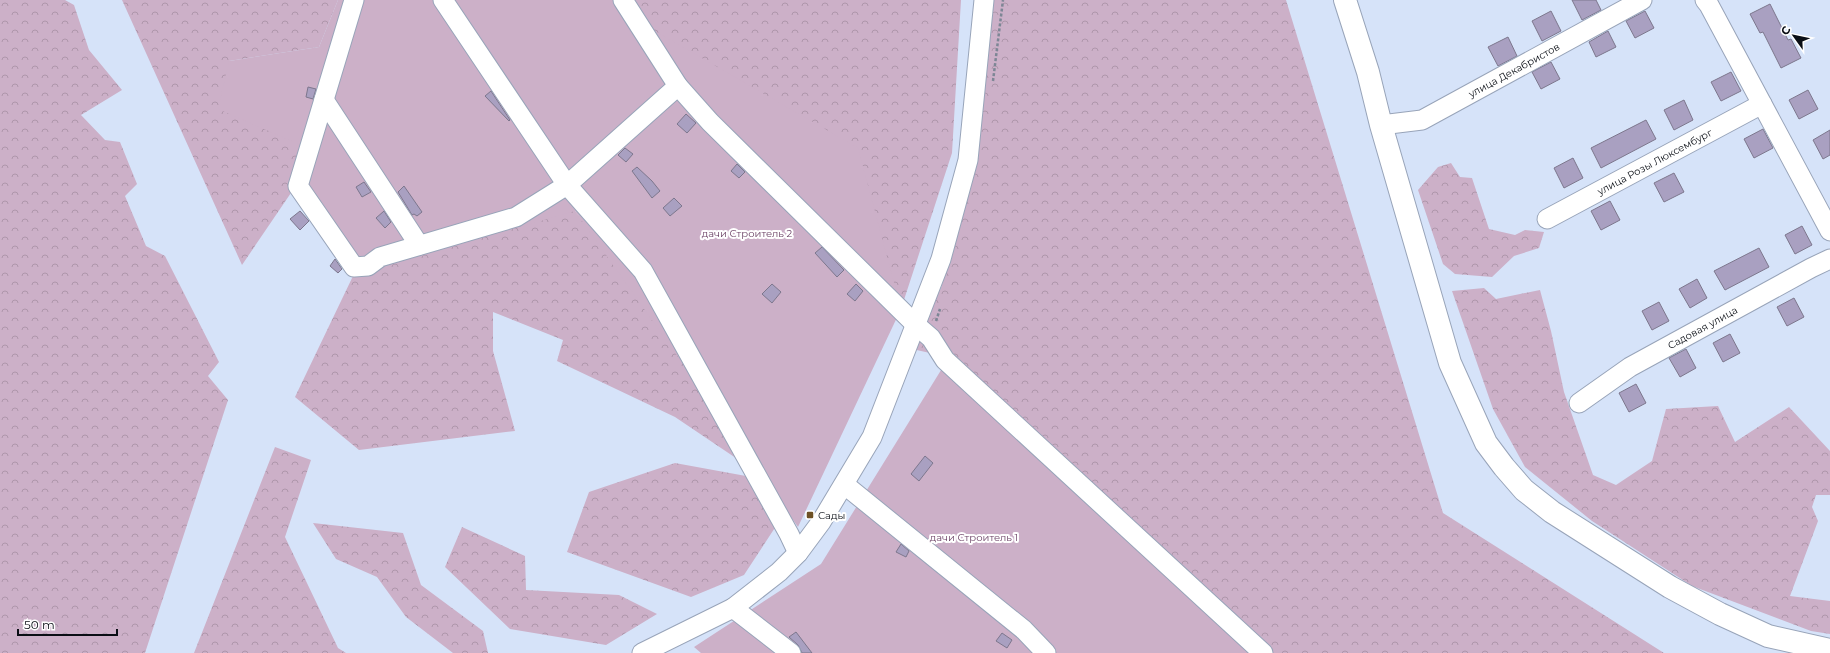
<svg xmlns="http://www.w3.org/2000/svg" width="1830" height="653" font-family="Montserrat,sans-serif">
  <defs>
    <pattern id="forest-crowns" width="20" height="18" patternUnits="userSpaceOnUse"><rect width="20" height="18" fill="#ccb0c8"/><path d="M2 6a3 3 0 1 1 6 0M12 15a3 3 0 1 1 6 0" fill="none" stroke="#ae96ab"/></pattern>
  </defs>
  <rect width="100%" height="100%" fill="#d6e3f9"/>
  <!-- forest -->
  <path fill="url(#forest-crowns)" d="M0 0H65L74 5 89 50 122 90 81 115 105 140 120 142 137 184 125 196 146 246 165 256 219 362 208 376 228 400 145 653H0Z
    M122 0H338L319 47 229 61 303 146 295 187 242 265Z
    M620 0H961L952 153 901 309 697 107Z
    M994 0H1286L1443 513 1664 653H1252L939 355 912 349 923 322 941 288 977 161Z
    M1451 163 1460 177 1472 178 1489 229 1515 235 1525 230 1544 232 1539 248 1514 256 1492 277 1455 274 1443 264 1418 190 1438 167Z
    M509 202 575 211 798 500 675 417 557 361 563 340 493 312V351L515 431 359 450 295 397 353 276Z
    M1484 288 1496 299 1540 290 1551 331 1564 392 1593 475 1616 485 1652 461 1666 409 1718 406 1735 442 1789 407 1830 451V495H1816L1812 507 1818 521 1790 596 1830 601V634L1811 631 1692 586 1592 521 1525 467 1493 409 1452 291Z
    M275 447 311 460 285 537 338 648 346 653H194Z
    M675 463 746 476 780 520 744 575 691 597 567 552 589 492Z
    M313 523 403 533 421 585 483 631 488 653H453L406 617 377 577 336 559Z
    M462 527 525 556 526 590 619 595 657 614 606 645 510 629 445 567Z"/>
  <!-- garden -->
  <path fill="#ccb0c8" d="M338 0H620L634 19 858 148 901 309 798 527 575 211 353 276 304 206 303 146 218 109 229 61 319 47Z
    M951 354 1269 653H701L694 647 821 564Z"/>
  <!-- building -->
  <path fill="#a9a0c1" stroke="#7d778d" d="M1572 0H1596L1601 10 1582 20Z
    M1770 4 1788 40 1791 39 1801 58 1781 68 1763 32 1760 33 1750 14Z
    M1551 11 1561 31 1542 41 1532 21Z
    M1645 11 1654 28 1635 38 1626 21Z
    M1608 31 1616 47 1596 57 1589 42Z
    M1508 37 1517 56 1498 66 1488 47Z
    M1551 62 1560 79 1541 89 1532 72Z
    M1731 72 1741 91 1721 101 1711 82Z
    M308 87 316 89 313 99 306 97Z
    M1808 90 1818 109 1799 119 1789 100Z
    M491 91 510 120 509 121 485 96Z
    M1684 100 1693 120 1674 130 1664 110Z
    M686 114 696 123 687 133 677 124Z
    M1646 120 1656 139 1601 168 1591 148Z
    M1763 129 1773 148 1754 158 1744 139Z
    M1830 130V155L1823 159 1813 140Z
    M625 148 633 154 626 162 618 155Z
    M1573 158 1583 178 1564 188 1554 168Z
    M737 164 745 172 739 178 731 171Z
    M637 167 652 181 660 191 652 198 632 171Z
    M1674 173 1684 192 1664 202 1654 183Z
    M364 182 371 192 362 197 356 187Z
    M404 186 422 212 417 216 414 214 412 215 398 192Z
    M674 198 682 206 670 216 663 208Z
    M1610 201 1620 220 1601 230 1591 211Z
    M300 211 309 221 300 230 290 219Z
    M384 211 391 222 385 228 376 218Z
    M1802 226 1812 245 1795 254 1785 235Z
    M822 247 844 270 837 277 815 253Z
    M1759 248 1769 267 1725 290 1714 271Z
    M335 259 342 269 338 273 330 266Z
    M1697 279 1707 298 1690 308 1679 289Z
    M772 284 781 292 772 303 762 294Z
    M856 284 863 291 855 301 847 294Z
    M1794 298 1804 317 1787 326 1777 307Z
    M1659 302 1669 321 1652 330 1642 311Z
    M1730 334 1740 353 1723 362 1713 343Z
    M1686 349 1696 368 1680 377 1669 358Z
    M1636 384 1646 403 1629 412 1619 393Z
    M925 456 933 463 919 481 911 474Z
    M901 544 909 551 906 557 896 552Z
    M796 632 812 653H802L798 645 789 637Z
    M1002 633 1012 640 1007 648 996 641Z"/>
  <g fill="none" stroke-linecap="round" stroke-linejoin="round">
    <defs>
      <g id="minor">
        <path d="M354 0 298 186 354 267 368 266 380 257 516 217 567 185 678 86"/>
        <path d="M443 0 567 185 643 271 789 534 798 553"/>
        <path d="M623 0 678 86 710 122 916 325 931 338 945 360 1263 653"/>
        <path d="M1705 0 1709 5 1830 231"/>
        <path d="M324 100 419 245"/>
        <path id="s1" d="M1381 125 1422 120 1642 0"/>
        <path id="s2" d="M1547 219 1762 104"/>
        <path id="s3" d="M1579 403 1630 367 1811 268 1830 259"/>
        <path d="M845 485 1024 630 1046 653"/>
        <path d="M733 608 791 653"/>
        <path d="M642 653 733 608 779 572 798 553 821 522 872 437 941 259 968 160 984 0"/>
      </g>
      <path id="highway" d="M1345 0 1368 72 1381 125 1450 363 1486 443 1504 467 1524 490 1552 512 1670 587 1720 614 1768 636 1830 650"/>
    </defs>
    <!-- minor casing -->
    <use href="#minor" stroke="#98a4b9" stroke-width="21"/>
    <!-- highway casing -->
    <use href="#highway" stroke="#98a4b9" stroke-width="24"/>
    <!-- path -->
    <path stroke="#7d8695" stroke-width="2.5" stroke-dasharray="3 2" stroke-linecap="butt" d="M993 81 1003 0
      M936 321 940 309"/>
    <!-- minor -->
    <use href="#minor" stroke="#fff" stroke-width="19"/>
    <!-- highway -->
    <use href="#highway" stroke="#fff" stroke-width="22"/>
  </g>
  <!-- markers -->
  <rect fill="#6e5125" stroke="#fff" stroke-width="1.5" x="806" y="511" width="8" height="8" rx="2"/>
  <g text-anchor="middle" stroke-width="4" stroke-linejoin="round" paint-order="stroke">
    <!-- street labels -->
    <g font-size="10" fill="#0a0e15" stroke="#fff">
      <text dy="4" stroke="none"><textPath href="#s1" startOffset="146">улица Декабристов</textPath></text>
      <text dy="4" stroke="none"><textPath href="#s2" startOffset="122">улица Розы Люксембург</textPath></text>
      <text dy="4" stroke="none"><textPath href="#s3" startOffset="145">Садовая улица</textPath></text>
    </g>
    <!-- park labels -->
    <g font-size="10" fill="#693f63" stroke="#fff">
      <text x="747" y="237">дачи Строитель 2</text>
      <text x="974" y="541">дачи Строитель 1</text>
    </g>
    <!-- poi labels -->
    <g font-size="10" fill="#0a0e15" stroke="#fff" text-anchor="start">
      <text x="818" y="519">Сады</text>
    </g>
  </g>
  <!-- north arrow -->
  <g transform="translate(1794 36) rotate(303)" stroke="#ffffff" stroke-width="3" paint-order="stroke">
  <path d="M0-3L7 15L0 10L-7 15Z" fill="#0a0e15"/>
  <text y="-6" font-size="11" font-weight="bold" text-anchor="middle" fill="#0a0e15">С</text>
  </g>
  <!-- scale -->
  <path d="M18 629v6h99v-6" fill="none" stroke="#0a0e15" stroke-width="2"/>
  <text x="24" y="629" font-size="12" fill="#0a0e15" stroke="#ffffff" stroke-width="3" paint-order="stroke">50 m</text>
</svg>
